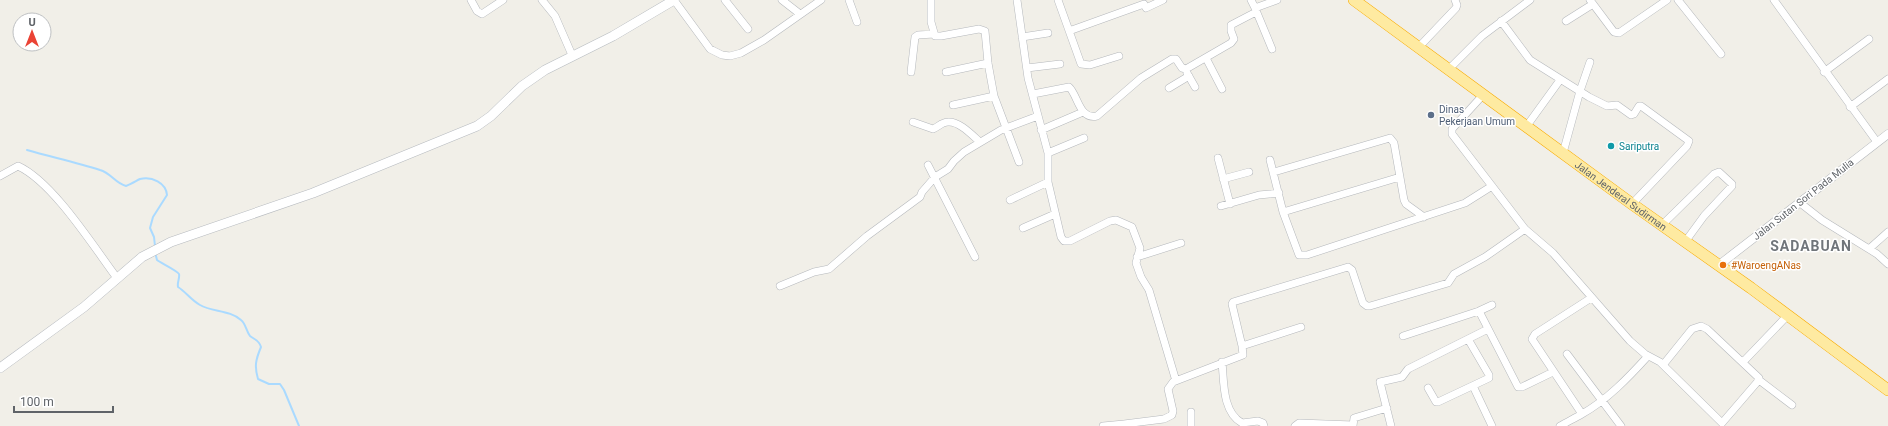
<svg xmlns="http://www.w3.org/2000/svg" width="1888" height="426" font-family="Roboto,sans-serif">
  <rect width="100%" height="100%" fill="#f1efe8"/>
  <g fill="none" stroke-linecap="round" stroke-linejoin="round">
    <!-- stream -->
    <path stroke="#aadaff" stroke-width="2" d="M27 150C51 157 76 162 100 170 111 173 115 183 126 186 131 184 136 181 140 179 152 176 166 183 167 195L153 217 150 228 154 237 155 246
      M155 252 157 260C161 263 178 271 179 274 180 278 177 282 178 287 186 292 191 300 200 305 212 312 230 310 241 320 246 324 246 331 250 336 255 340 259 340 261 347 256 359 254 366 258 379L269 384H280L284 390 299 426"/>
    <defs>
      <path id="minor" d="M471 0 477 11 482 14 503 0
        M542 0 555 16 572 55
        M674 0 710 49 722 55 730 56 741 53 764 40 821 0
        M725 0 748 29
        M782 0 800 14
        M849 0 857 22
        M931 0V22L935 36H941L979 29 985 31 988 63 994 96 1019 162
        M1017 0 1028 78 1048 153V182L1061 237 1064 241H1070L1110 221 1116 220 1132 227 1140 248 1136 263 1141 277 1149 290 1176 381
        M1058 0 1081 64 1090 65 1119 56
        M1251 0 1255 8
        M1590 0 1614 32 1619 33 1667 0
        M1678 0 1721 54
        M1774 0 1877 142
        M1501 21 1530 60 1589 97 1607 106 1617 105 1631 115 1634 114 1639 106H1641L1689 141 1687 146 1632 204
        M1566 21 1593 4
        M1069 31 1144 4 1146 8 1163 0
        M1022 37 1048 33
        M1418 48 1456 8 1457 5 1455 0
        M1272 49 1255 8 1277 0
        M1206 58 1222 89
        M1027 68 1060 64
        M1448 70 1482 36 1530 0
        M911 72 915 37 918 35 934 34
        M946 72 988 63
        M1824 72 1869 39
        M1187 73 1195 87
        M1169 88 1189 76
        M1033 94 1069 87C1078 95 1079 120 1097 116L1141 78 1172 59H1176L1182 68 1186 69 1231 43 1234 39 1231 31V25L1256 12
        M1483 95 1452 129V134L1525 229 1553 253 1630 341 1645 354 1660 362 1722 423 1759 380V378L1707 329 1701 326 1692 329 1663 365
        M953 105 994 96
        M1850 107 1888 79
        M913 122 933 129C938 127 942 122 948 122 959 121 972 135 980 142
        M1526 127 1560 80
        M1041 130 1083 112
        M1048 153 1084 138
        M1563 153 1580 91 1590 62
        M1218 158 1230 204
        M1270 160 1283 212 1299 255H1307L1465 203 1492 186
        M928 165 975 257
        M1274 172 1390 138 1394 143 1404 200 1406 204 1424 217
        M0 176 18 166C53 182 93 246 117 278
        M1223 179 1249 172
        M1010 200 1048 182
        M1799 202 1822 220 1877 254 1888 264
        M1221 206 1259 195 1279 193
        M1283 212 1400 177
        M1662 225 1714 174 1719 172 1732 184V186L1704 216 1685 242
        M1023 228 1055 214
        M1869 249 1888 232
        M1137 257 1181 243
        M780 286 814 272 829 269 867 236 920 197 922 192 935 177 948 169 954 161 964 152 1001 130 1038 116
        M1479 311 1492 305
        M1403 336 1479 311 1518 387H1522L1553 372
        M1468 339 1488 329
        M1242 346 1232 304 1233 302 1348 267 1352 270 1363 303 1367 306H1370L1448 283 1454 274 1485 257 1525 229
        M1567 354 1621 426
        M1222 362C1224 381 1222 412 1242 423L1258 421 1263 423 1264 426
        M1743 362 1787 316
        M1759 380 1792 405
        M1473 386 1492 426
        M1582 414 1532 339 1535 334 1591 298
        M1103 426 1124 424
        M1124 426V424L1164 419 1172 415 1173 411 1168 389 1173 382 1243 355 1242 346 1301 327
        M1191 426V412
        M1295 426 1299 423 1353 425
        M1353 426 1354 418 1387 408
        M1391 426 1380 382 1402 377 1408 369 1468 339 1489 375V378L1438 402H1436L1428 388
        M1560 426C1567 422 1575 418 1582 414 1607 400 1629 377 1648 356"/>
      <path id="tertiary" d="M1719 265 1888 134"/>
      <path id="secondary" d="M0 368 84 307 142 257 171 242 313 193 477 126 491 116 522 86 545 70 613 36 674 0"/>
      <g id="trunk">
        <path id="s1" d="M1354 0 1632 204 1751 288 1888 390"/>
      </g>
    </defs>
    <!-- minor casing -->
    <use href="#minor" stroke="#b5b8bc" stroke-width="8"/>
    <!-- tertiary casing -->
    <use href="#tertiary" stroke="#b5b8bc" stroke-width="9"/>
    <!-- secondary casing -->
    <use href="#secondary" stroke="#b6babf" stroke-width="10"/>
    <!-- trunk casing -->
    <use href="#trunk" stroke="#f9ab00" stroke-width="12"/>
    <!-- minor -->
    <use href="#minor" stroke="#fff" stroke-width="7"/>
    <!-- tertiary -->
    <use href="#tertiary" stroke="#fff" stroke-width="8"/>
    <!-- secondary -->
    <use href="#secondary" stroke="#fff" stroke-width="9"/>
    <!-- trunk -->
    <use href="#trunk" stroke="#feeaa1" stroke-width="11"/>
  </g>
  <!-- markers -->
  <circle fill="#5c6f8a" stroke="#fff" stroke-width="1.5" cx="1431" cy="115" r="4"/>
  <circle fill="#0f9aa8" stroke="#fff" stroke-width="1.5" cx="1611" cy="146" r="4"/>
  <circle fill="#e8710a" stroke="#fff" stroke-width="1.5" cx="1723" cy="265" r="4"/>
  <g text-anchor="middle" stroke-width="3" stroke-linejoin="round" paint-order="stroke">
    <!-- service labels -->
    <g font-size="10" fill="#4e5e75" stroke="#fff" text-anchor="start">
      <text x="1439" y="113">Dinas<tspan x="1439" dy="12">Pekerjaan Umum</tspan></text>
    </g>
    <!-- culture labels -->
    <g font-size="10" fill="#0d838f" stroke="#fff" text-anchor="start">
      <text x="1619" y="150">Sariputra</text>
    </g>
    <!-- street labels -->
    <g font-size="10" fill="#5f6368" stroke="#fff">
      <text dy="4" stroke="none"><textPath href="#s1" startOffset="331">Jalan Jenderal Sudirman</textPath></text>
      <text transform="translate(1803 199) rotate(-38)" y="4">Jalan Sutan Sori Pada Mulia</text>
    </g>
    <!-- food labels -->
    <g font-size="10" fill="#c56008" stroke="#fff" text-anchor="start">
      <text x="1731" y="269">#WaroengANas</text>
    </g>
    <!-- district labels -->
    <g font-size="14" font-weight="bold" letter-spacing="1" fill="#70757a" stroke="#fff">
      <text x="1811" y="251">SADABUAN</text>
    </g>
  </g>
  <!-- north arrow -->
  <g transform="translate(32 32)"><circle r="19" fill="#ffffff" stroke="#bfc1c3"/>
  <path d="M0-3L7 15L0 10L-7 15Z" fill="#ea4335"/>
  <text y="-6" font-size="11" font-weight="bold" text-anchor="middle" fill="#5f6368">U</text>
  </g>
  <!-- scale -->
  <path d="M14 406v6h99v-6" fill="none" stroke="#5f6368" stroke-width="2"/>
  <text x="20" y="406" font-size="12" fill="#5f6368" stroke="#ffffff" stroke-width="3" paint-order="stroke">100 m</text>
</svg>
